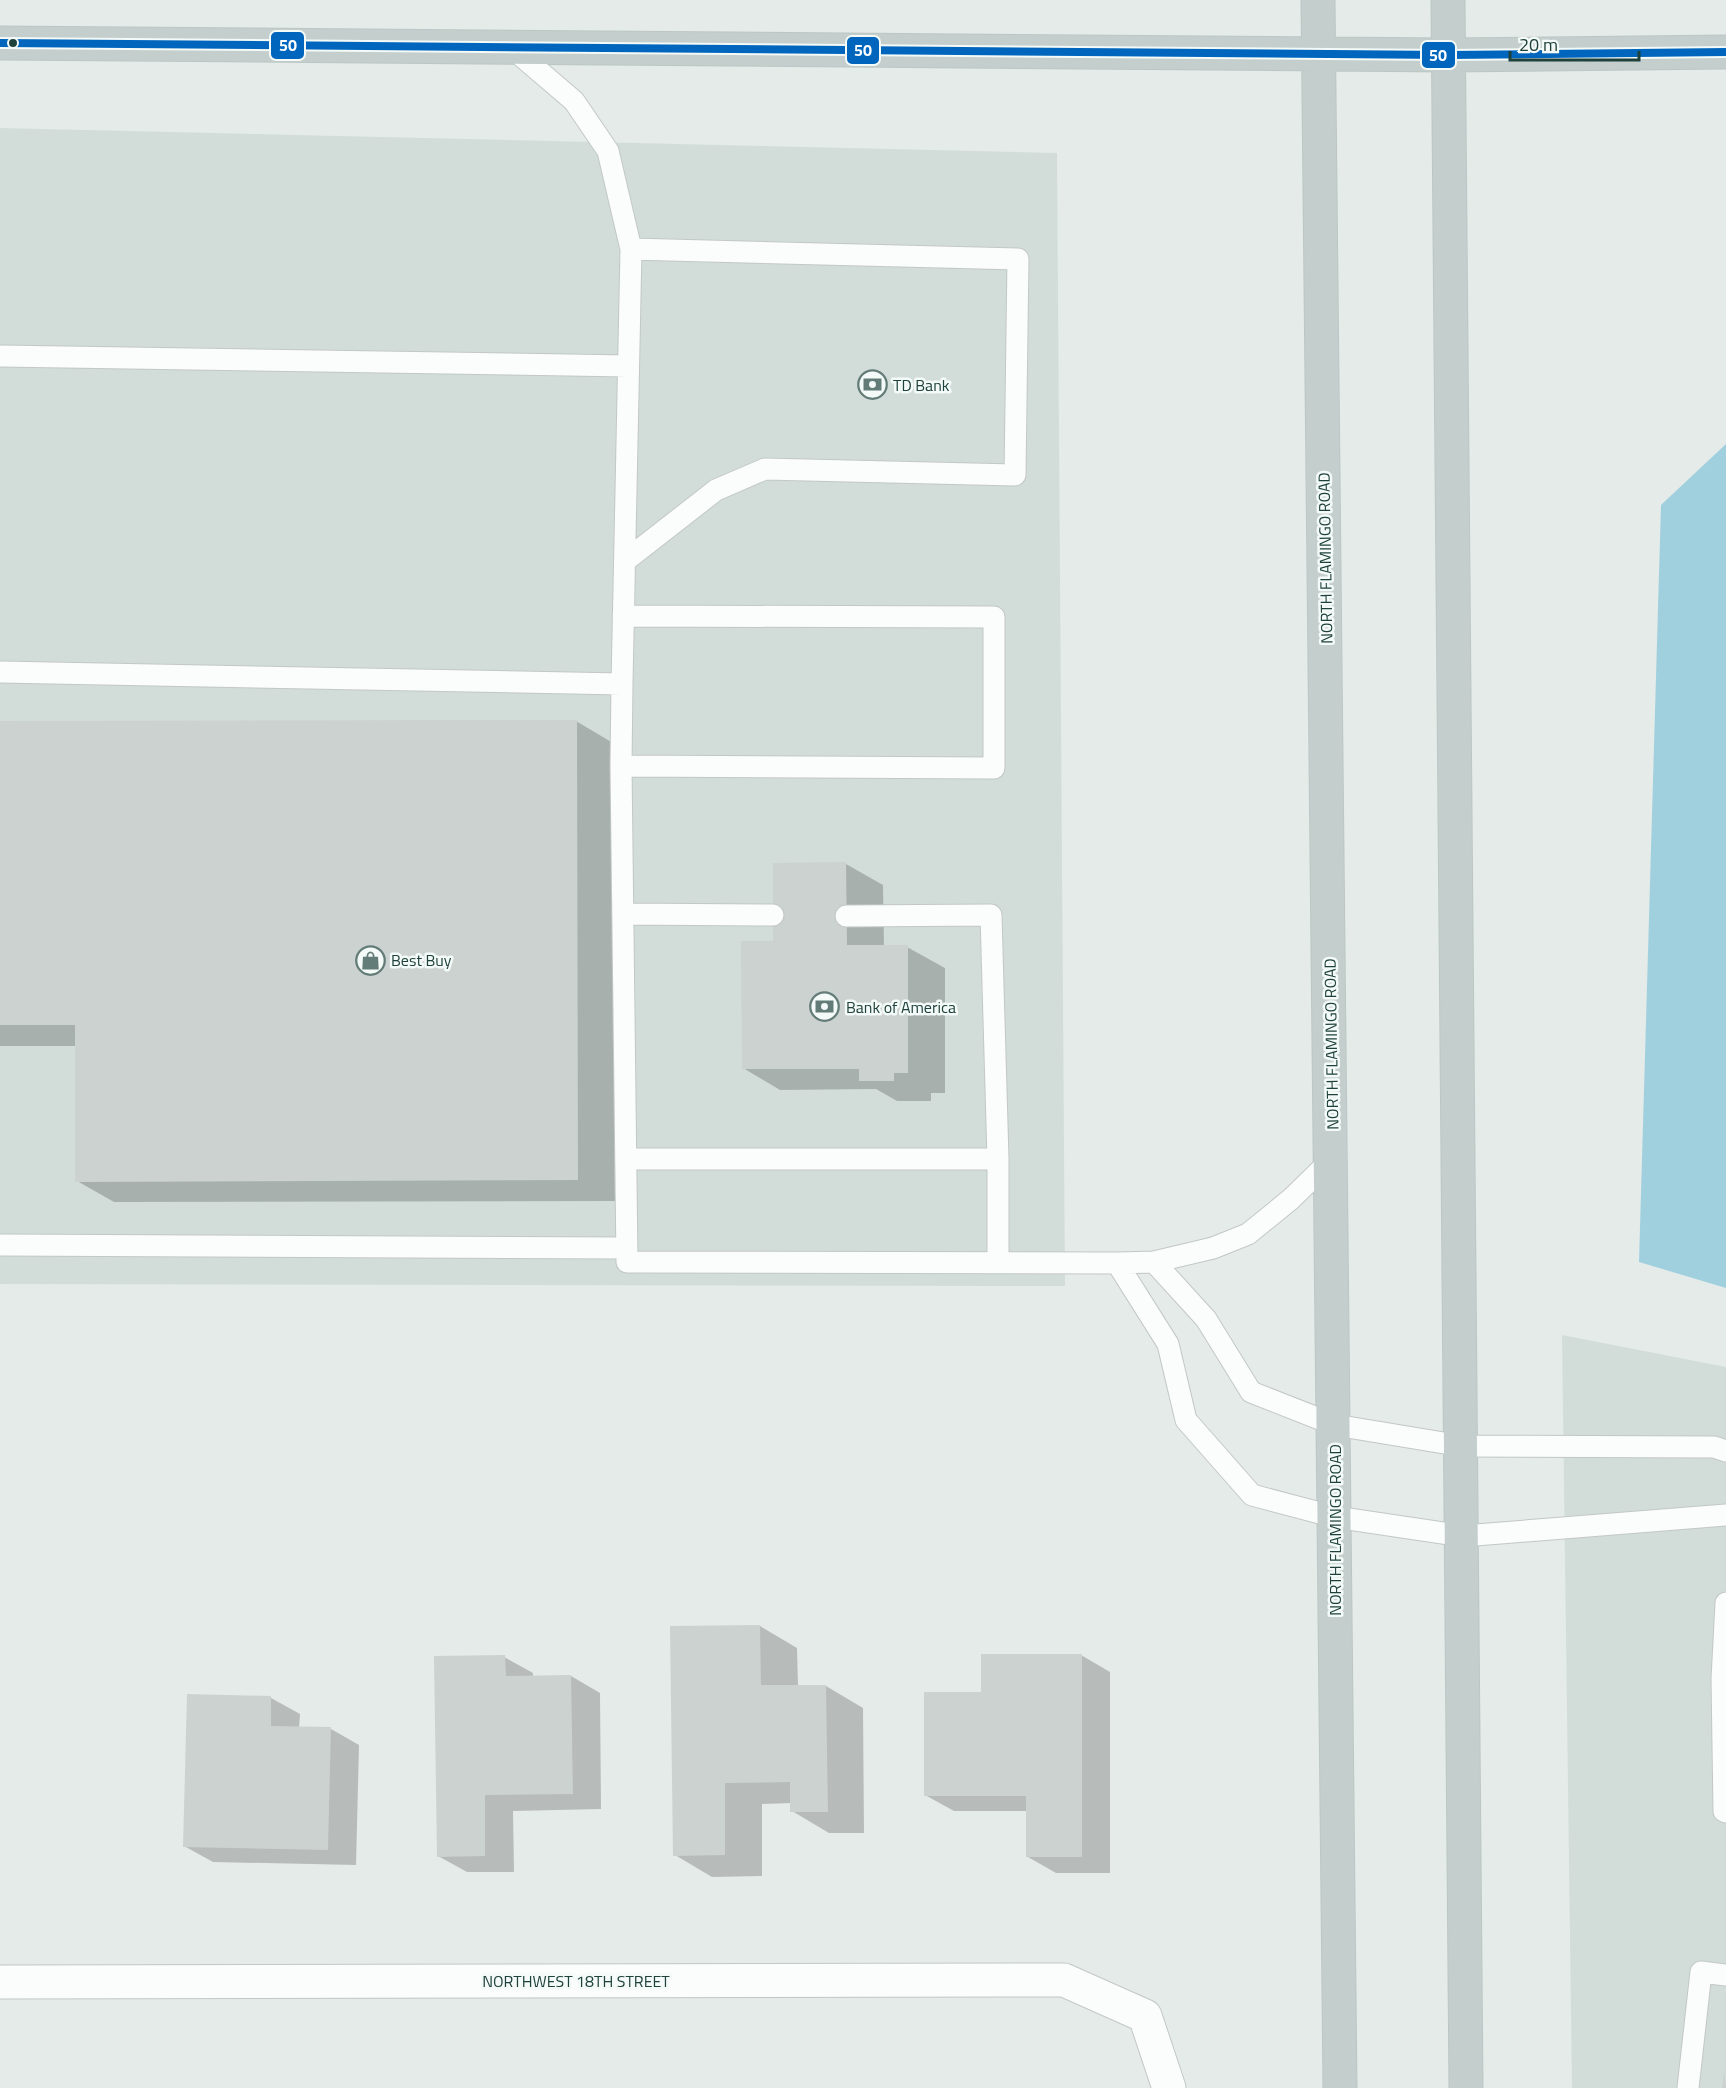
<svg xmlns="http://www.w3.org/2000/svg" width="1726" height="2088" font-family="'Titillium Web',sans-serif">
  <rect width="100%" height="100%" fill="#e5ebe9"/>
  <!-- built -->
  <path fill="#d2ddd9" d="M0 128 1057 153 1065 1286 0 1284Z
    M1562 1335 1726 1367V2088H1572Z"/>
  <!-- water -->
  <path fill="#a0d0de" d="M1726 444V1288L1639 1262 1661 505Z"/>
  <!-- shadow -->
  <path fill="#0003" d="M576 721 613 743 615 1201 114 1202 77 1181 76 1046H0V723Z
    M846 864 883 885 884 947H907L945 968V1093H931V1101H897L876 1089 780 1090 743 1068 775 943Z
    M760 1626 797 1648 798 1687 826 1686 863 1708 864 1833H829L792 1811V1803L762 1804V1876L712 1877 675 1855Z
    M1081 1655 1110 1672V1873H1056L1028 1857V1811H954L925 1795Z
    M504 1657 533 1673V1677L571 1676 600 1693 601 1809 513 1811 514 1872H467L438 1856Z
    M188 1696 271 1698 300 1714 299 1728 331 1729 359 1745 356 1865 213 1862 184 1846Z"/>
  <!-- building -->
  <path fill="#cbd2d0" d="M577 720 578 1180 75 1182V1025H0V721Z
    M846 862 847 945H908V1073H894V1081H859V1069H742L741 941H773V863Z
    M760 1625 761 1685H826L828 1812H790V1782L725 1783V1855L673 1856 670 1626Z
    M981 1654H1082V1857H1026V1796H924V1692H981Z
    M505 1655 506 1676 571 1675 573 1794 485 1795V1856L437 1857 434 1656Z
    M187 1694 271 1696V1726L331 1727 328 1850 183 1847Z
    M1724 2070 1726 2088H1722Z"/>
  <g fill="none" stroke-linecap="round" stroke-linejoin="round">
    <defs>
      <path id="service" d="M0 356 628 366
        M625 561 716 490 765 469 1015 475 1018 259 631 249
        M0 672 622 684 631 249 608 151 574 101 512 48
        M622 684 621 766 627 1262 1117 1263
        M621 766 994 768V617L623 616
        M623 914 773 915
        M626 1159H998L991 915 846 916
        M998 1159V1262
        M0 1245 627 1248
        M1154 1262 1213 1248 1248 1234 1291 1199 1332 1159
        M1726 1451 1714 1447 1462 1446 1335 1425 1251 1392 1206 1319 1154 1262 1117 1263 1168 1344 1186 1420 1252 1495 1335 1517 1463 1536 1726 1515
        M1726 1603 1722 1679 1724 1811 1726 1812
        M1688 2088 1701 1972 1726 1975"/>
      <path id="minor" d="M0 1982 1064 1980 1145 2016 1169 2088"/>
      <path id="trunk" d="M1318 0 1340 2088
        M1448 0 1466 2088
        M0 43 1448 55 1726 52"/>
    </defs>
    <!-- service casing -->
    <use href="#service" stroke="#c2c8c6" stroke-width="23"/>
    <!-- minor casing -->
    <use href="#minor" stroke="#c2c8c6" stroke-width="35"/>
    <!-- trunk casing -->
    <use href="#trunk" stroke="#bcc7c5" stroke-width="35"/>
    <!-- service -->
    <use href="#service" stroke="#fbfcfc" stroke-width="21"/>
    <!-- minor -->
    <use href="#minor" stroke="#fbfcfc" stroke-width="33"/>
    <!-- trunk -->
    <use href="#trunk" stroke="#c4cecc" stroke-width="33"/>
    <defs>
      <path id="bus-1" d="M0 43 1448 55 1726 52"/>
    </defs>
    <!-- bus-1 casing -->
    <use href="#bus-1" stroke="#f3faf7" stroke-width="12"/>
    <!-- bus-1 -->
    <use href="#bus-1" stroke="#0065bd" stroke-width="8"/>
  </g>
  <!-- icons -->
  <defs>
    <symbol id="bank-ring" viewBox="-11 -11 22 22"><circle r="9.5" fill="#f3faf7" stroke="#647c78" stroke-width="1.5"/><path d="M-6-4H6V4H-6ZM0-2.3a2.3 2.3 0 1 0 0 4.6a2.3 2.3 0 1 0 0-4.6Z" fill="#647c78"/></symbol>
    <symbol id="shop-ring" viewBox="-11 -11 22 22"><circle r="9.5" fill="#f3faf7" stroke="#647c78" stroke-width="1.5"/><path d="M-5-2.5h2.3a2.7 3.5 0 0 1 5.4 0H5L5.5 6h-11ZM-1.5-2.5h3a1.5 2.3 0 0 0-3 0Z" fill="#647c78"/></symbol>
  </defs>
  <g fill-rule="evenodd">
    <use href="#bank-ring" x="856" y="368" width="33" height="33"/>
    <use href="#shop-ring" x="354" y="944" width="33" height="33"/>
    <use href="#bank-ring" x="808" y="990" width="33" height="33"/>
  </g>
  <!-- markers -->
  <circle fill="#1f413b" stroke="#f3faf7" stroke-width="2" cx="13" cy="43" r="5"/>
  <g text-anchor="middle" stroke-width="5" stroke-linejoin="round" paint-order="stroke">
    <!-- poi labels -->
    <g font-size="16" fill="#1f413b" stroke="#f3faf7" text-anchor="start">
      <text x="893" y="391">TD Bank</text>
      <text x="391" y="966">Best Buy</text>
      <text x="846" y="1013">Bank of America</text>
    </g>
    <!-- street labels -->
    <g font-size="16" fill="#1f413b" stroke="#f3faf7">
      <text transform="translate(1325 558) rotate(-91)" y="6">NORTH FLAMINGO ROAD</text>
      <text transform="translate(1331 1044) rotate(-91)" y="6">NORTH FLAMINGO ROAD</text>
      <text transform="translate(1335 1530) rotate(-90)" y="6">NORTH FLAMINGO ROAD</text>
      <text x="576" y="1987">NORTHWEST 18TH STREET</text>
    </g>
  </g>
  <g stroke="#f3faf7" stroke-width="2">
    <rect x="270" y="31" width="35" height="29" rx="6" fill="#0065bd"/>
    <rect x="846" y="36" width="34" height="29" rx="6" fill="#0065bd"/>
    <rect x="1421" y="41" width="35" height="28" rx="6" fill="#0065bd"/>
  </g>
  <g font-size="16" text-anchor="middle" font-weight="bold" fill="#fff">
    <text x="288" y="51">50</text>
    <text x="863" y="56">50</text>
    <text x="1438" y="61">50</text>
  </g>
  <!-- scale -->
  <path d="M1510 51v9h129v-9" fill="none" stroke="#1f413b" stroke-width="3"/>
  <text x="1519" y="51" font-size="18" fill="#1f413b" stroke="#f3faf7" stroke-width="4.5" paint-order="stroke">20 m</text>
</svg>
